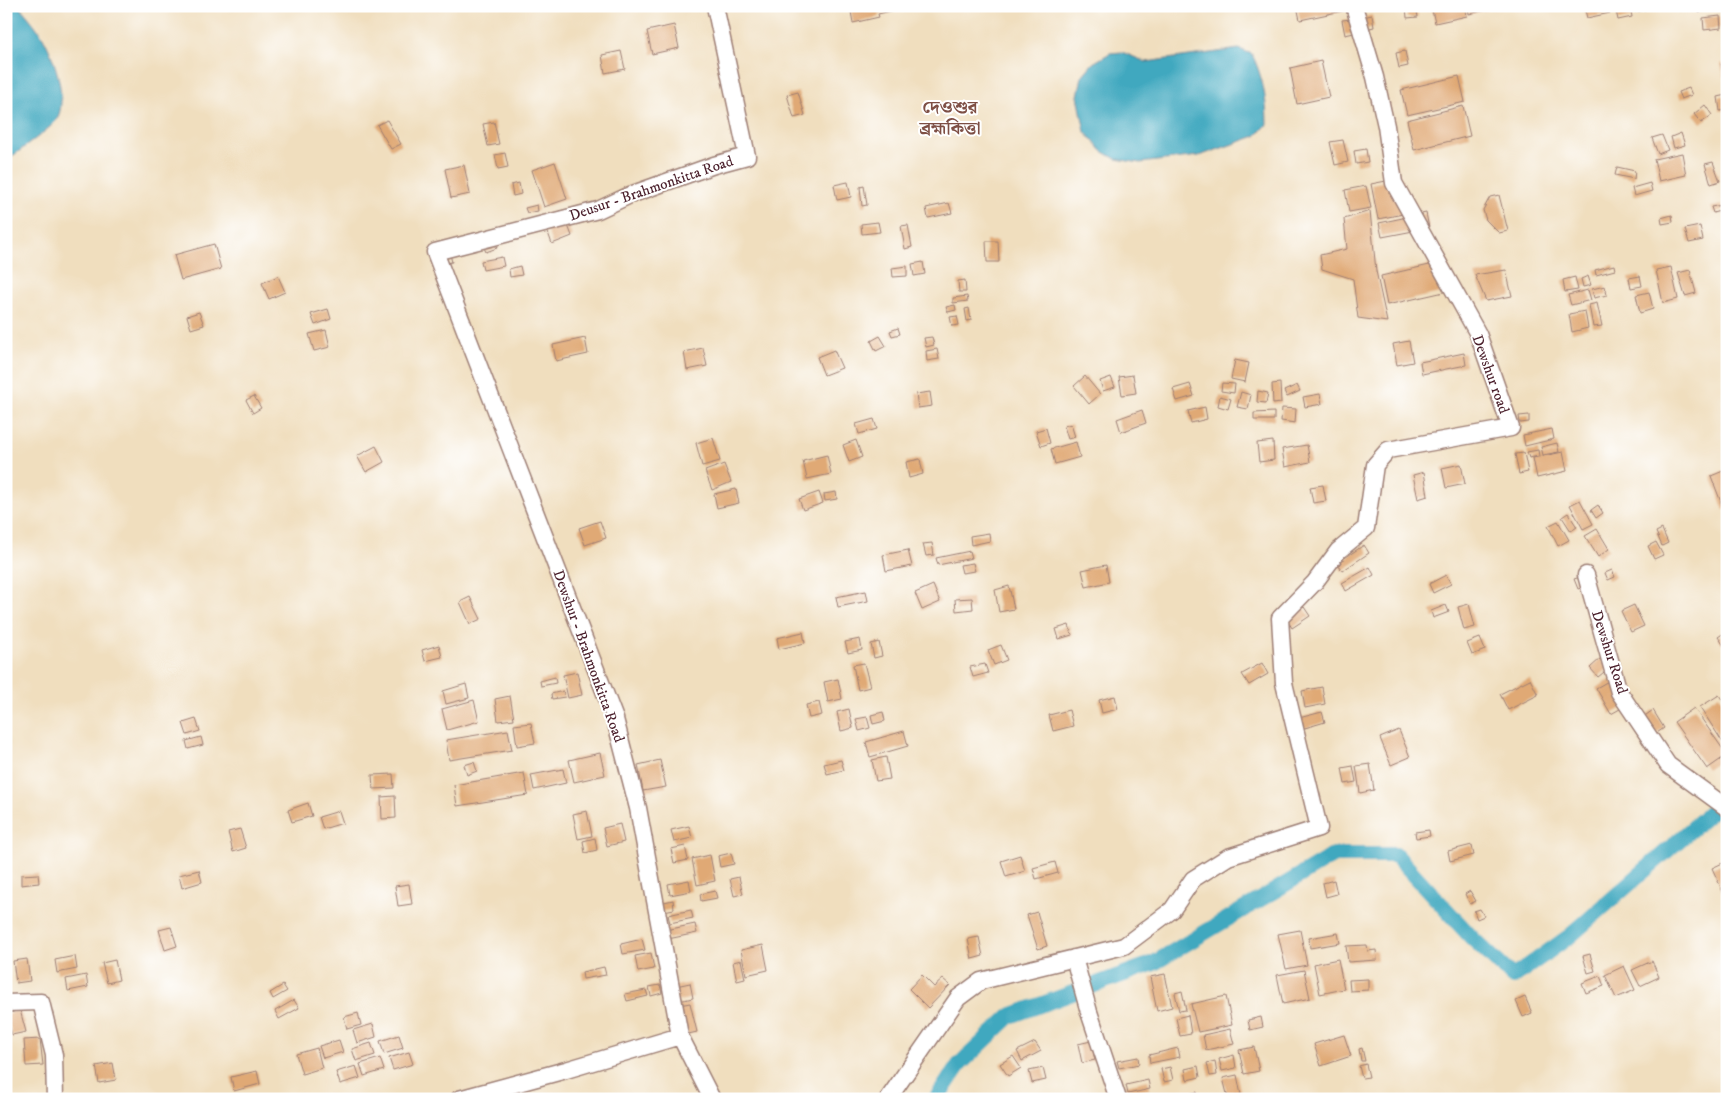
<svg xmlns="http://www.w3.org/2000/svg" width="1733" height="1105" font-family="'IM FELL DW Pica','Noto Serif Bengali',serif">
  <rect width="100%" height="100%" fill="#fff"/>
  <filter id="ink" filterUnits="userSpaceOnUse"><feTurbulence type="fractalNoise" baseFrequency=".02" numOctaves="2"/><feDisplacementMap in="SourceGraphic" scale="10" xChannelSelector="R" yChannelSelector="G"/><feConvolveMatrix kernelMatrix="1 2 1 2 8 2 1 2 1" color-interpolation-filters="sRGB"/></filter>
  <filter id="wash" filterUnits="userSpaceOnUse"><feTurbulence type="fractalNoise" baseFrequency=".0096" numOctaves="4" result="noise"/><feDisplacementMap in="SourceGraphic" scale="20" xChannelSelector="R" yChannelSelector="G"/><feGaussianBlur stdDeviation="1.12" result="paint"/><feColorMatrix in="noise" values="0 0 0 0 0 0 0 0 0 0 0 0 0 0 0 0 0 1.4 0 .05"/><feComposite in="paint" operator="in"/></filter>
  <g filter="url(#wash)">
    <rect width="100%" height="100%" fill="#f0debe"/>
    <!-- water -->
    <path fill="#3fa8bf" stroke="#446475" d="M6 6H19C26 14 33 22 39 31 52 49 71 102 55 122 49 129 15 155 6 160Z
      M1239 49 1252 54C1263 77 1267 100 1267 125L1256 136 1199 156 1140 163 1116 159 1102 151 1085 132 1078 96 1082 76 1093 63 1110 53 1122 52 1146 62Z"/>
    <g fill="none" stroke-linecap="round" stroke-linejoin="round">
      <!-- canal -->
      <path stroke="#3fa8bf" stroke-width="16" d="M936 1099 959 1065 1010 1016 1154 963 1334 855H1396L1472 938 1513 977 1570 936 1727 798"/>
    </g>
    <g id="blocks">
      <!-- building -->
      <path fill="#e0a974" d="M850 6H908V7L878 14 879 17 853 23Z
        M1297 6H1361V7L1300 20Z
        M1406 6H1416L1418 17 1407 18Z
        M1431 6H1465L1467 16 1435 23Z
        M1468 6H1495V8L1469 14Z
        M1584 6H1609L1610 13 1587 18Z
        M1615 6H1630L1632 17 1618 20Z
        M1634 6H1644L1645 10 1635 12Z
        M1691 6H1706L1700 13Z
        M1372 15 1374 27 1357 31 1354 19Z
        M1720 16 1721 28 1704 30 1703 18Z
        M1351 19 1354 33 1345 35 1342 20Z
        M674 25 679 48 652 54 647 31Z
        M621 51 625 69 605 73 602 55Z
        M1405 51 1408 66 1399 68 1396 53Z
        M1321 61 1329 97 1297 104 1290 68Z
        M1727 62V75L1724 76 1721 64Z
        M1459 76 1465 102 1407 115 1401 90Z
        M1689 88 1692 95 1681 99 1678 92Z
        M798 92 805 115 794 118 787 95Z
        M1727 95V110L1720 111 1718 97Z
        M1705 105 1712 115 1701 123 1694 114Z
        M1463 106 1470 136 1414 150 1407 120Z
        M387 120 401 144 391 149 377 125Z
        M494 122 499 144 488 146 483 124Z
        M1681 133 1685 145 1674 148 1671 137Z
        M1662 135 1668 150 1658 154 1652 138Z
        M1343 140 1348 162 1335 165 1330 142Z
        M1366 149 1368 162 1356 164 1354 151Z
        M505 153 508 167 498 169 495 155Z
        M1682 153 1686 175 1659 181 1654 159Z
        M555 162 567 199 544 207 532 170Z
        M1713 162 1720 181 1711 184 1705 164Z
        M464 165 470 194 451 198 445 169Z
        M1617 167 1635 171 1634 179 1615 175Z
        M1401 178 1408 213 1378 219 1371 184Z
        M848 182 851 197 837 200 834 185Z
        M519 183 521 194 513 196 511 185Z
        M1650 183 1652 191 1634 196 1632 188Z
        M864 186 867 205 862 206 860 187Z
        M1366 186 1371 208 1349 212 1345 190Z
        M1499 195 1508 231 1499 233 1486 220 1483 210 1490 197Z
        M949 203 952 213 928 218 926 208Z
        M537 205 538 211 527 213 525 208Z
        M1722 205 1723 210 1713 213 1711 207Z
        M1370 211 1376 271 1387 322 1358 318 1353 279 1322 269 1320 255 1347 249 1344 219Z
        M1426 213 1429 228 1382 237 1379 223Z
        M1672 215 1673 222 1662 224 1661 218Z
        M566 220 572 236 552 244 546 227Z
        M878 222 880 232 862 234 861 224Z
        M908 225 912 247 905 249 901 226Z
        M1700 226 1703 240 1689 243 1685 229Z
        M492 236 497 248 486 252 481 241Z
        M986 241H998L999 262H987Z
        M214 244 221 269 181 280 174 255Z
        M449 251 452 262 445 263 443 252Z
        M502 257 504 266 483 270 481 261Z
        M1447 261 1453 290 1387 305 1381 276Z
        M923 262 925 274 914 276 912 264Z
        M1614 265 1615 270 1596 275 1595 270Z
        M520 266 522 275 510 277 509 269Z
        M907 266V276L893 277 892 268Z
        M1671 267 1678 299 1663 303 1656 270Z
        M1506 270 1512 296 1486 301 1475 275Z
        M1690 270 1696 293 1685 296 1678 273Z
        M278 276 285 292 269 299 262 283Z
        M1588 276 1591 285 1583 287 1581 279Z
        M1640 276 1642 286 1631 288 1629 278Z
        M1575 277 1578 290 1565 292 1563 280Z
        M965 280 966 292H959L958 281Z
        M1605 286 1607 295 1594 298 1592 289Z
        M1588 290 1591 300 1571 305 1568 295Z
        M1649 292 1653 309 1640 313 1636 295Z
        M967 296 968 301 953 303V298Z
        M1597 303 1602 326 1593 327 1589 305Z
        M955 305 956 310 948 312 946 307Z
        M969 308 971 320 967 321 965 309Z
        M328 309 331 319 315 325 311 314Z
        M1585 311 1588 328 1572 332 1569 314Z
        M199 312 204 325 191 329 187 316Z
        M957 316 959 325 952 326 950 317Z
        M898 328 900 334 892 336 890 331Z
        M326 330 330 347 314 351 309 334Z
        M880 336 886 346 876 351 871 341Z
        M932 337 934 345 926 347 924 338Z
        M585 338 588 354 556 361 553 345Z
        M1409 341 1413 362 1397 365 1393 344Z
        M703 348 707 366 687 370 684 352Z
        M937 349 939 359 927 361 926 351Z
        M834 350 842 368 824 375 817 357Z
        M1464 353 1466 365 1422 374 1420 362Z
        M1235 360 1249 363 1245 382 1231 379Z
        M1133 375 1136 393 1122 395 1119 377Z
        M1085 376 1100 394 1089 404 1074 386Z
        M1111 377 1115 387 1103 391 1100 381Z
        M1222 383 1235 384 1234 393 1221 391Z
        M1280 383 1281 403 1273 404 1272 384Z
        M1190 384 1194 396 1177 401 1173 389Z
        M1297 385 1300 391 1287 397 1284 391Z
        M1258 391 1268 393 1266 403 1257 402Z
        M930 392 932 406 918 408 916 394Z
        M1241 392 1251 395 1248 409 1237 407Z
        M1320 394 1322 404 1305 407 1303 397Z
        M254 396 261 408 253 413 246 400Z
        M1220 396 1231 399 1228 409 1218 406Z
        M1205 407 1207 419 1191 423 1188 411Z
        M1282 408 1296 409 1295 423 1281 421Z
        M1142 410 1146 423 1121 432 1117 419Z
        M1274 412V420H1254V413Z
        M1529 415V422L1520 423 1519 416Z
        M874 419 877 429 859 434 856 424Z
        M1071 424 1075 437 1068 439 1064 426Z
        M1046 428 1050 443 1041 446 1036 431Z
        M1552 429 1554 439 1525 446 1523 435Z
        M713 438 720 461 702 466 696 443Z
        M856 440 862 457 849 462 843 445Z
        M1273 441 1274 460 1259 462 1257 443Z
        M1076 442 1080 457 1055 464 1051 449Z
        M1557 443 1559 452 1543 455 1541 447Z
        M1307 445 1310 462 1285 467 1282 449Z
        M376 446 384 462 366 472 357 456Z
        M1538 450 1539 456 1529 458 1527 452Z
        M1563 452 1567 471 1537 478 1533 458Z
        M1524 453 1528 472 1519 474 1515 454Z
        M827 455 831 474 807 479 803 461Z
        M920 459 923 474 909 478 906 462Z
        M724 464 731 482 712 490 705 471Z
        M1461 464 1465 484 1446 488 1442 468Z
        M1723 471 1727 480V509L1724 510 1711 476Z
        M1424 472 1428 496 1418 499 1413 475Z
        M1323 485 1326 501 1313 503 1310 487Z
        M736 489 739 503 717 508 714 494Z
        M819 492 823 503 803 510 799 499Z
        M836 492 837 499 825 501 824 494Z
        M1580 500 1593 524 1583 529 1570 505Z
        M1598 505 1603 513 1596 518 1591 510Z
        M1568 513 1577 527 1571 531 1562 517Z
        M600 521 606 538 585 545 579 528Z
        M1558 521 1569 540 1558 546 1548 526Z
        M1597 529 1609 549 1598 557 1585 536Z
        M1662 529 1668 543 1662 546 1656 532Z
        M989 533 990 541 971 545 970 536Z
        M1656 542 1663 555 1654 559 1648 546Z
        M932 543 934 555 926 556 923 544Z
        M1364 545 1369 553 1342 571 1337 563Z
        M908 550 912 566 886 571 883 555Z
        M970 551 972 558 938 565 936 558Z
        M973 563 975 571 962 573 960 565Z
        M1106 565 1109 582 1086 587 1082 570Z
        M1370 567 1374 575 1346 591 1342 583Z
        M1612 570 1615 577 1608 580 1605 573Z
        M1446 575 1451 584 1433 593 1429 584Z
        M1586 575 1590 585 1578 589 1574 579Z
        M933 585 940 602 922 610 915 593Z
        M1009 586 1014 609 999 612 995 590Z
        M866 591 868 601 838 607 836 597Z
        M470 597 481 619 470 624 460 602Z
        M972 598 973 609 956 611 955 599Z
        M1469 604 1475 627 1464 630 1458 607Z
        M1446 605 1449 612 1433 618 1431 611Z
        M1634 605 1644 626 1631 632 1621 611Z
        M1304 607 1310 616 1292 628 1286 618Z
        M1069 625 1072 635 1059 639 1056 629Z
        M1727 631V650L1718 637Z
        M803 632 805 643 779 649 777 638Z
        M1480 638 1485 650 1472 655 1467 643Z
        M860 639 862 650 848 653 845 642Z
        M879 642 882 656 874 658 871 644Z
        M439 645 442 657 425 661 422 650Z
        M1001 645 1007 660 994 665 988 650Z
        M1601 658 1609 668 1598 677 1590 668Z
        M864 663 870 687 858 690 853 665Z
        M1262 663 1268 674 1249 685 1242 674Z
        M985 664 988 673 973 677 970 667Z
        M577 672 582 695 568 698 563 675Z
        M555 677 556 683 541 686 540 681Z
        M838 679 842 699 828 702 824 682Z
        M1530 679 1538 695 1508 710 1500 694Z
        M1612 679 1627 705 1611 714 1596 688Z
        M466 684 469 698 446 704 443 691Z
        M1322 687 1325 704 1305 708 1302 691Z
        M563 691 565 697 552 699 551 694Z
        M1719 695 1727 707V749L1700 707Z
        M510 696 514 719 498 721 495 699Z
        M1115 696 1118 709 1102 713 1099 700Z
        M474 700 479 721 447 730 442 709Z
        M819 702 822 715 809 718 806 705Z
        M1694 708 1727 755 1707 769 1674 722Z
        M849 709 853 728 841 731 837 712Z
        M1069 710 1073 726 1053 731 1049 715Z
        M1653 710 1664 728 1654 735 1642 718Z
        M883 712 885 721 873 724 871 715Z
        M1322 712 1325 722 1298 730 1295 719Z
        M867 717 870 728 859 731 856 719Z
        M196 719 200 731 187 735 183 723Z
        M531 723 535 743 517 746 514 725Z
        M508 730 512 750 449 760 446 740Z
        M1399 730 1410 757 1391 765 1380 738Z
        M904 731 908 746 870 757 866 742Z
        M201 737 203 745 188 749 186 741Z
        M600 753 605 775 574 782 569 760Z
        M886 757 890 779 876 781 872 760Z
        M660 760 666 787 643 791 638 765Z
        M841 760 844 770 827 774 824 764Z
        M474 762 477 771 467 775 464 765Z
        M1370 764 1374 790 1360 793 1356 766Z
        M1353 766 1356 782 1345 784 1342 768Z
        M563 769 566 783 534 790 531 775Z
        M524 773 528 795 457 806 454 785Z
        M393 774 394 788 373 789 372 775Z
        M395 796 396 818 382 819 381 797Z
        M308 803 312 816 292 822 288 810Z
        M339 811 343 823 323 829 319 817Z
        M587 811 592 836 578 839 573 814Z
        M620 824 624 842 607 846 603 828Z
        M689 826 692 838 674 842 671 830Z
        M240 829 246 848 233 852 228 832Z
        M1429 830 1430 836 1416 838 1415 832Z
        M595 838 597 850 585 853 583 841Z
        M1472 845 1474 855 1450 861 1448 851Z
        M685 846 688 860 674 863 671 849Z
        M731 853 734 864 720 867 718 856Z
        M710 855 715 881 697 885 692 859Z
        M1020 855 1025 871 1006 877 1001 861Z
        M1727 861V901L1712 868Z
        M1055 862 1058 873 1036 879 1033 868Z
        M199 870 202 882 182 888 179 875Z
        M38 874 39 883 21 885V875Z
        M739 877 743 894 734 896 730 879Z
        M689 880 691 891 670 895 668 884Z
        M1334 880 1337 894 1326 897 1323 883Z
        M409 884 412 904 398 906 395 886Z
        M715 891 717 898 701 901 700 894Z
        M1470 891 1476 901 1470 904 1465 894Z
        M673 900 674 909 653 913 651 905Z
        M1480 909 1484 916 1477 919 1474 911Z
        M691 910 693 918 670 923 668 915Z
        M1037 912 1047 946 1038 949 1027 915Z
        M695 924 697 933 668 939 666 930Z
        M171 927 177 946 165 950 159 930Z
        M1300 930 1307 965 1286 969 1278 934Z
        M1338 933 1340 943 1310 948 1309 938Z
        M979 937 983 956 972 959 968 939Z
        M642 939 645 950 623 954 621 944Z
        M763 945 768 970 746 975 741 950Z
        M1367 945 1368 951 1376 950 1377 960 1348 962 1346 946Z
        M651 953 654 969 638 972 635 956Z
        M1590 954 1595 971 1588 973 1583 956Z
        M75 956 77 969 57 973 55 960Z
        M27 959 30 981 16 983 13 961Z
        M1338 959 1344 989 1320 994 1314 964Z
        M115 960 119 980 107 983 102 963Z
        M741 960 745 979 737 981 733 962Z
        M1652 961 1659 977 1640 986 1632 970Z
        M1624 966 1635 990 1616 998 1605 975Z
        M604 967 606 975 583 979 582 972Z
        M1304 970 1310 998 1283 1004 1277 975Z
        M1165 974 1172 1007 1157 1011 1150 977Z
        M86 975 88 987 68 991 66 979Z
        M922 975 934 987 943 979 950 985 928 1008 909 989Z
        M1600 976 1604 986 1586 993 1582 983Z
        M1368 979V990L1350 991 1349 980Z
        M690 983 693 998 674 1002 671 987Z
        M283 985 287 991 273 999 270 993Z
        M660 985 662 993 651 996 649 987Z
        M646 990 648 996 627 1001 625 994Z
        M1182 991 1186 1010 1179 1011 1175 993Z
        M1226 996 1232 1025 1198 1032 1191 1004Z
        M1525 997 1532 1013 1523 1017 1516 1001Z
        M294 1000 299 1008 279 1019 275 1011Z
        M690 1003 697 1032 680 1036 674 1006Z
        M20 1010 26 1032 12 1035 6 1014Z
        M358 1013 361 1025 347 1029 344 1017Z
        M1188 1015 1191 1034 1180 1036 1176 1018Z
        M1261 1017 1263 1027 1250 1030 1248 1020Z
        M373 1024 376 1037 357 1043 353 1030Z
        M1230 1029 1234 1044 1206 1050 1203 1035Z
        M399 1035 403 1048 384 1054 380 1041Z
        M1344 1035 1351 1056 1321 1066 1314 1044Z
        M40 1039 43 1065 26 1066 24 1040Z
        M339 1040 343 1052 323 1058 319 1046Z
        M1091 1041 1095 1060 1082 1063 1078 1044Z
        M1035 1042 1041 1051 1022 1061 1017 1051Z
        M371 1043 375 1055 356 1061 352 1049Z
        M1254 1047 1259 1071 1244 1074 1239 1050Z
        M317 1048 322 1068 302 1074 296 1054Z
        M1178 1048 1180 1057 1150 1063 1149 1055Z
        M1362 1048 1365 1061H1361L1359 1049Z
        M409 1052 413 1064 393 1070 389 1058Z
        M1234 1055 1236 1068 1222 1071 1219 1059Z
        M1013 1056 1021 1068 1008 1076 1000 1064Z
        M1138 1057 1139 1064 1119 1068 1117 1061Z
        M380 1058 384 1070 364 1076 360 1064Z
        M1215 1061 1217 1075 1210 1076 1207 1063Z
        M113 1063 116 1080 99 1083 96 1066Z
        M1366 1064 1369 1077 1362 1078 1359 1066Z
        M356 1066 360 1078 340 1084 336 1072Z
        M1198 1066 1200 1077 1187 1080 1185 1069Z
        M1170 1067 1173 1080 1164 1082 1161 1069Z
        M1043 1068 1046 1080 1032 1083 1029 1071Z
        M257 1071 260 1084 234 1091 231 1077Z
        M1237 1075 1241 1095 1228 1098 1223 1078Z
        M1148 1080 1150 1089 1128 1094 1126 1085Z
        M1197 1092 1198 1099H1185L1184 1095Z
        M1286 1095 1287 1099H1274V1098Z"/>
    </g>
  </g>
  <g filter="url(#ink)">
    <use href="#blocks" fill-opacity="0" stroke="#9d7e74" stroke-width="1"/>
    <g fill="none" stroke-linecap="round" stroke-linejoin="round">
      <defs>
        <path id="minor" d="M1586 575 1619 692 1668 765 1727 808
          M1074 958 1089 1012 1118 1099
          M6 1003 41 1002 54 1055 55 1099
          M459 1099 566 1070 680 1036
          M712 1099 680 1036 638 808 615 719 435 252 598 210 630 195 714 165 747 156 715 6
          M888 1099 958 998 981 981 1124 946 1172 910 1193 879 1228 857 1319 828 1284 683 1280 618 1315 582 1338 551 1366 528 1375 465 1388 450 1511 428 1478 334 1394 183 1386 126 1375 77 1354 6"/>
      </defs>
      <!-- minor casing -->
      <use href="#minor" stroke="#9d7e74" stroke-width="19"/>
      <!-- minor -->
      <use href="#minor" stroke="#fff" stroke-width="16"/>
    </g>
  </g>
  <g text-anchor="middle" stroke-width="4" stroke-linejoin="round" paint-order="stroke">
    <!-- street labels -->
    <g font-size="15" fill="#4a1f2b" stroke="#fff">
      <text transform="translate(651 188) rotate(-19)" y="5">Deusur - Brahmonkitta Road</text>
      <text transform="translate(1491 374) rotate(70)" y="5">Dewshur road</text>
      <text transform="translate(1610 652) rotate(72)" y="5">Dewshur Road</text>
      <text transform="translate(589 656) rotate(70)" y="5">Dewshur - Brahmonkitta Road</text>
    </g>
    <!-- quarter labels -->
    <g font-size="18" font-weight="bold" fill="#7e4f45" stroke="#fff">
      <text x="950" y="113">দেওশুর<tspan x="950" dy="21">ব্রহ্মকিত্তা</tspan></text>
    </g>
  </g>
  <!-- margin -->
  <rect width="1733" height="1105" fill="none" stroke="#fff" stroke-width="25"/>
</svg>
